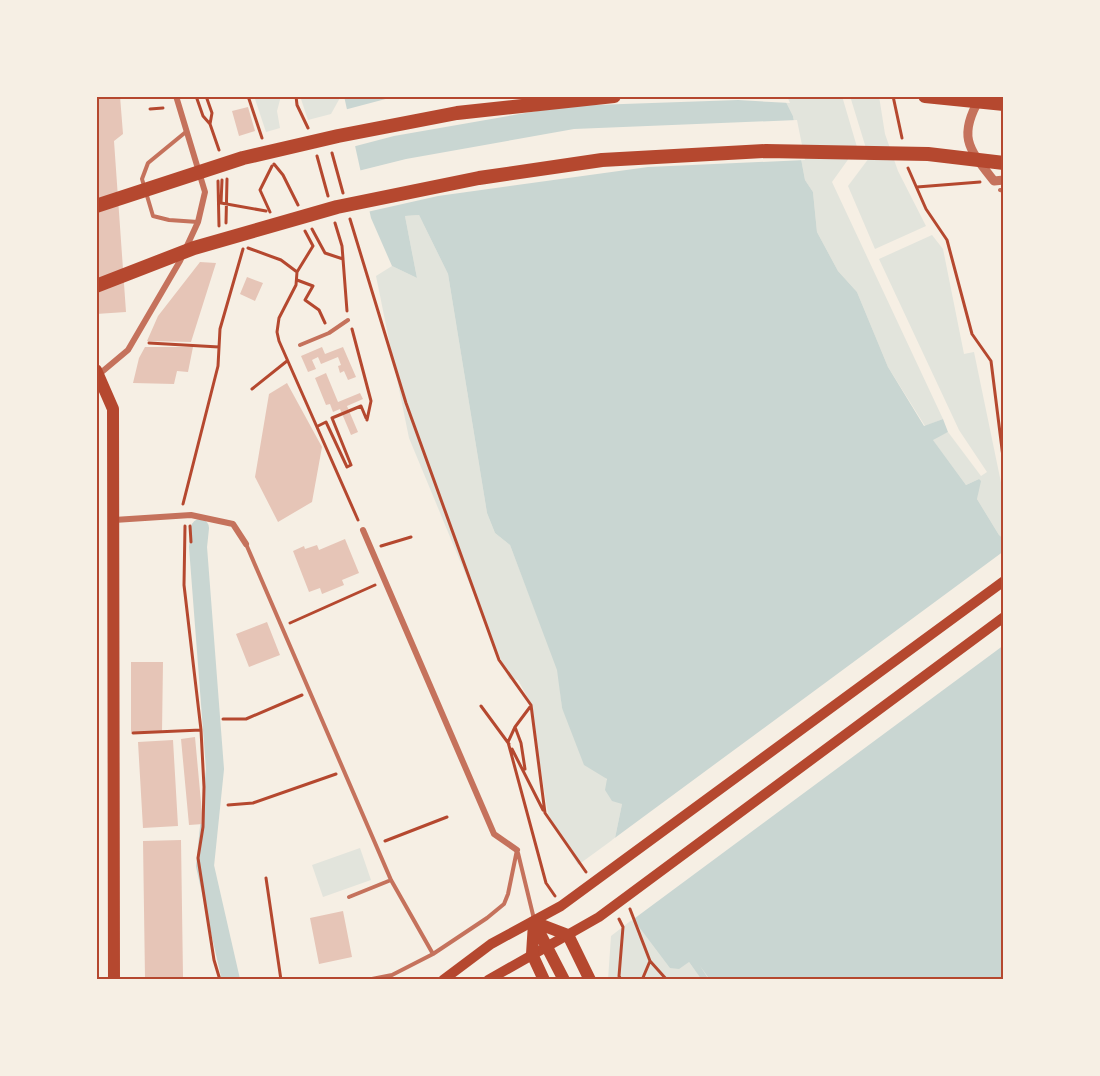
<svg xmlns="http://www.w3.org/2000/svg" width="1100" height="1076" font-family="Inter,sans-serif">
  <rect width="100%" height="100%" fill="#f6efe4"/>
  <!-- green -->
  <path fill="#e2e4dc" d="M254 96H281L277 111 280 128 266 132Z
    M300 96H341L331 114 308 120Z
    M783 96H842L857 147 832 182 943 419 925 426 888 367 857 292 838 271 817 232 813 192 805 180 793 116Z
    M850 96H879L885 134 898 171 926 226 875 249 848 186 869 158Z
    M419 215 448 274 487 513 495 533 510 545 558 670 562 708 622 804 615 838 578 865 548 814 530 702 518 680 509 679 409 438 376 276 392 266 417 278 405 216Z
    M932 235 943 249 964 354 974 352 1004 497V539L999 535 977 499 979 479 966 485 932 439 948 432 981 476 987 472 959 430 879 259Z
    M360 848 371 880 323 897 312 865Z
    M633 919 689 962 695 970 700 966 710 980H608L611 936Z"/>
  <!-- water -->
  <path fill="#c9d6d2" d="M344 96H783L793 116 805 180 813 192 817 232 838 271 857 292 888 367 924 426 943 419 948 432 933 440 966 485 979 479 981 481 977 499 999 535 1004 539V980H710L700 966 709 980H702L689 962 679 969 670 968 633 919 615 838 622 804 612 801 605 790 607 779 584 765 562 708 557 670 510 545 495 533 487 513 448 274 419 215 405 216 417 278 392 266 371 218Z"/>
  <!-- pier -->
  <path fill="#f6efe4" d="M397 96H787L790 103 738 100 566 106 394 136 352 147 344 110Z
    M797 120 805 160 648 167 438 196 367 212 358 171 406 159 574 129Z
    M1004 551V645L631 921 612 840Z"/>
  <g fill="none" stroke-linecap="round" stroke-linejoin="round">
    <!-- canal -->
    <path stroke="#c9d6d2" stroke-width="18" d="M200 528 198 547 215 769 205 866 231 980"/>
  </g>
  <!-- building -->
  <path fill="#e6c5b7" d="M96 96H120L123 134 114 141 126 312 96 314Z
    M248 107 255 131 239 136 232 111Z
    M200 262 216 263 191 342 147 341 158 316Z
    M247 277 263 283 255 301 240 294Z
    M145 347H193L188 372 177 371 174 384 133 383 139 358Z
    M322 347 325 354 343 347 356 377 348 380 344 371 340 373 338 366 341 365 338 357 321 364 318 357 312 360 316 369 308 372 301 356Z
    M326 373 338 402 360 393 363 399 347 406 358 432 351 435 340 409 333 412 330 404 326 405 315 378Z
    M287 383 322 447 312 502 278 522 255 477 269 394Z
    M345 539 359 573 342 580 344 585 322 594 320 588 309 592 293 551 304 546 305 549 317 545 319 550Z
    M267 622 280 655 249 667 236 634Z
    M131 662H163L162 732H131Z
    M195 737 203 824 189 825 181 739Z
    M173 740 178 826 143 828 138 742Z
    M181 840 183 977 145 978 143 841Z
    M343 911 352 957 319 964 310 918Z"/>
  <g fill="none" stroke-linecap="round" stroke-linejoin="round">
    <!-- path -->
    <path stroke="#b5482f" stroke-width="3" d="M196 96 203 116 210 124 219 150
      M206 96 212 113 210 124
      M248 96 262 138
      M296 96 297 105 308 128
      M893 96 902 138
      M150 109 163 108
      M332 153 343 193
      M317 156 328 196
      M274 164 283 175 298 205
      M908 168 926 209 947 240 972 334 991 361 1004 465
      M222 180 221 203 266 211
      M218 181 219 226
      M917 187 980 182
      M270 212 260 190 272 166
      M350 219 406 403 499 660 531 705 545 813 586 872
      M226 223 227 179
      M335 223 342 246 347 311
      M312 229 325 253 343 259
      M305 231 313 246 297 272 296 285 279 318 277 332 279 341 358 520
      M248 248 281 260 297 272
      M297 280 313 286 305 300 319 310 325 323
      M352 329 371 401 367 420
      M149 343 219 347
      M252 389 287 361
      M318 426 326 422 347 467 351 465 332 418 361 406 366 418
      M183 504 218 366 220 329 243 249
      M190 526 191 542
      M381 546 411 537
      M290 623 375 585
      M481 706 509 744
      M223 719H246L302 695
      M515 727 508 742 546 883 555 896
      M201 730 204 787 203 827 198 858 214 960 220 980
      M133 733 201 730 184 585 185 526
      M512 749 543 810
      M525 769 521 743 515 727 530 707
      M228 805 253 803 336 774
      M385 841 447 817
      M266 878 281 980
      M630 909 650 961 642 980
      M619 919 623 927 619 976 621 980
      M650 961 667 980"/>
    <!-- service -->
    <path stroke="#c5725c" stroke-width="4" d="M187 131 148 163 142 179 153 216 169 220 198 222
      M1000 190 1004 191
      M300 345 329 333 348 320
      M246 544 391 880 433 954
      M518 853 534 919
      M349 897 391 880
      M367 980 392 975 433 954 487 918 504 904 508 894 517 850"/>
    <!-- minor -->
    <path stroke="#c5725c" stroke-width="6" d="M97 376 128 350 180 261 198 222 205 192 176 96
      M114 520 191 515 233 524 246 544
      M363 530 494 834 517 850"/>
    <!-- tertiary -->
    <path stroke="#c5725c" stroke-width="9" d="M980 98C957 137 969 149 994 181L1004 180"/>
    <!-- secondary -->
    <path stroke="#b5482f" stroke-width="10" d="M443 980 491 944 561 906 1004 581
      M488 980 599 917 1004 617"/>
    <!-- primary -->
    <path stroke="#b5482f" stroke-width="12" d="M96 370 113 409 114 980"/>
    <!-- trunk -->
    <path stroke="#b5482f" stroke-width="12" d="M534 922 568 935 590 980
      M534 922 564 980
      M534 923 532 954 544 980"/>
    <!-- motorway -->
    <path stroke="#b5482f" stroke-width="14" d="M925 96 1004 104
      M96 206 243 158 338 136 457 113 614 96
      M96 286 194 248 337 207 479 178 602 160 766 151 928 154 1004 163"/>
  </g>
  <!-- border -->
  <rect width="1100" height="1076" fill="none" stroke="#f6efe4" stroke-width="195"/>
  <rect x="98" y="98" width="904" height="880" fill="none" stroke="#b5482f" stroke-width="2"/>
</svg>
